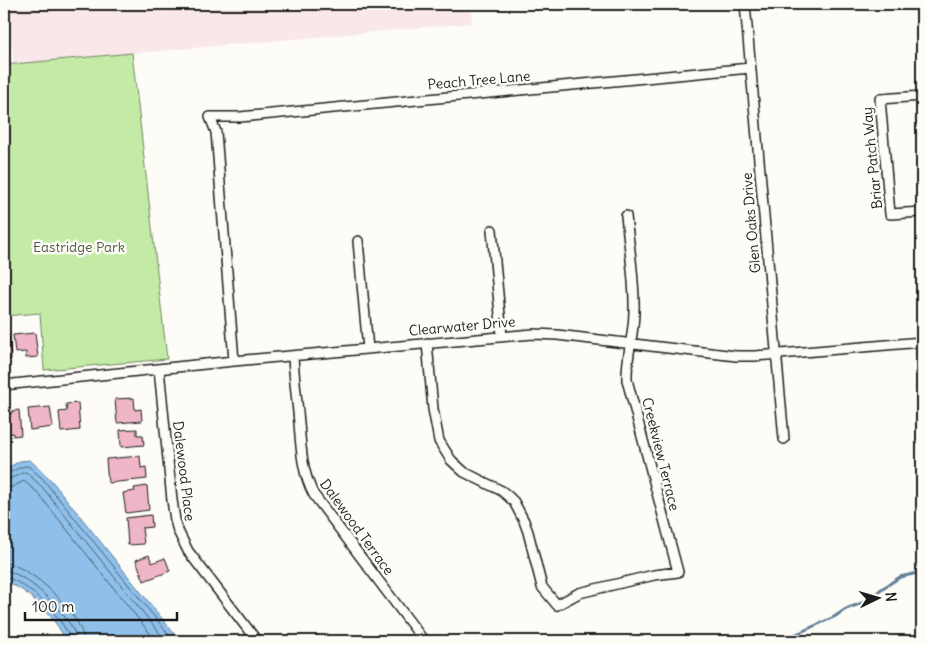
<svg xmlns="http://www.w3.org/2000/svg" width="926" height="645" font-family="Delius,sans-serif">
  <rect width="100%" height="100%" fill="#fdfcf7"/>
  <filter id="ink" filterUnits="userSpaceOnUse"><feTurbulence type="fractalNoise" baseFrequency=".02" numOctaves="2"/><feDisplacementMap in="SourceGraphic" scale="10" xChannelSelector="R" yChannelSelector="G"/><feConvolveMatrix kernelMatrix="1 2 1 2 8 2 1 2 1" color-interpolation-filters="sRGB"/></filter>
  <g filter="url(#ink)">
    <!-- built -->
    <path fill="#f9e7e9" d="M8 4H471L472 23 14 64Z"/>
    <!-- green -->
    <path fill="#c4eba6" stroke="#708461" d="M132 53 167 359 44 370 40 313 4 316V65Z"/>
    <!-- water -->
    <path fill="#8fc0eb" stroke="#617e98" d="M30 460 51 480 180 641H66C57 621 40 603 22 590 16 586 9 584 4 580V470L20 461Z"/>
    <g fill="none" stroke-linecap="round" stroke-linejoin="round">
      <!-- shore -->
      <path stroke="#4a5e6f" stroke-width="1" d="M4 474C13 473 18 466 28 466L42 478 174 641
        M4 480C12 480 18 473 26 472L42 487 166 641
        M4 488 12 487 24 481 37 492 156 641
        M4 563C30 564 83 615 84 641
        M4 570C26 572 75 619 77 641
        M4 577C24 579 68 621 70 641"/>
      <!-- stream -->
      <path stroke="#617e98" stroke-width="3" d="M781 641 834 617 846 609 870 600 880 590 900 577 922 572"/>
    </g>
    <!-- building -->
    <path fill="#efb6c8" stroke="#1c1c1c" d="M35 333 38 357 26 358V352L15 353 13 335Z
      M9 334 11 359 4 360V335Z
      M134 398 135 410 141 409 142 421 117 423 115 399Z
      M78 403 80 430 61 432 59 412 67 411 66 404Z
      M50 407 53 427 30 430 28 409Z
      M9 410V414L12 413V411L19 410 21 435 13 436V433L4 434V411Z
      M137 429V435H143L144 445 121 447 120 430Z
      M140 456 141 468 146 467 147 479 108 483 106 459Z
      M147 486 149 510 126 513 123 493 135 491 134 488Z
      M151 515 152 527 142 528 144 544 128 545 126 518Z
      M149 555 152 563 165 558 170 571 144 581 136 560Z"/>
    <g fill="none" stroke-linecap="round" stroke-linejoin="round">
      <defs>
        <path id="minor" d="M745 4 784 439
          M922 96 880 99 890 214 922 212
          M492 230 502 336
          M358 241 368 349
          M427 343 433 409 439 441 451 460 464 472 502 491 509 497 514 502 524 521 528 532 542 587 557 605 579 593 654 575 678 572 627 380C626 357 634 335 634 311 635 280 629 247 626 216
          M293 356C294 378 297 400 299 423 301 448 302 473 314 495L424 641
          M234 361 216 132 210 117H240L750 68
          M159 369 172 500 175 520 178 531 188 551 257 641
          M4 385 234 361 533 334 557 335 736 356H755L922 342"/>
      </defs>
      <!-- minor casing -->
      <use href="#minor" stroke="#1c1c1c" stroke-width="12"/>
      <!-- minor -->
      <use href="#minor" stroke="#fdfcf7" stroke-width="9"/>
    </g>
  </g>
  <g text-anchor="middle" stroke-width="5" stroke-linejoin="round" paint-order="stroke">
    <!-- street labels -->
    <g font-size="14" fill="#1c1c1c" stroke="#fdfcf7">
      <text transform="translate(479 80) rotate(-5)" y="5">Peach Tree Lane</text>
      <text transform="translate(872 158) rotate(-96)" y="5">Briar Patch Way</text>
      <text transform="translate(751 223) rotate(-95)" y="5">Glen Oaks Drive</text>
      <text transform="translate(462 326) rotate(-5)" y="5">Clearwater Drive</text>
      <text transform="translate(661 454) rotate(76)" y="5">Creekview Terrace</text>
      <text transform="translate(184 471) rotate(83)" y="5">Dalewood Place</text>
      <text transform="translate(357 527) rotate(54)" y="5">Dalewood Terrace</text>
    </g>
    <!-- park labels -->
    <g font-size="14" fill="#4e5a45" stroke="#fdfcf7">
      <text x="79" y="252">Eastridge Park</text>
    </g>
  </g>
  <!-- margin -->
  <rect width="926" height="645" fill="none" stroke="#fdfcf7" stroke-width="20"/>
  <rect x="10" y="10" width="906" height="625" fill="none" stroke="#1c1c1c" stroke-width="2" filter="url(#ink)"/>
  <!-- north arrow -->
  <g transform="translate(878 598) rotate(85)" stroke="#fdfcf7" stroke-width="4" paint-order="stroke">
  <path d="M0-4L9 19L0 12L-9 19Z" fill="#1c1c1c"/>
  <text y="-8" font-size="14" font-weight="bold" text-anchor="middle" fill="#1c1c1c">N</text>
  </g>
  <!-- scale -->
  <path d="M25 612v8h152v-8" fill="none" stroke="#1c1c1c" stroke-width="2.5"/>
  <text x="32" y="612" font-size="15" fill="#1c1c1c" stroke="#fdfcf7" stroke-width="4" paint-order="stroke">100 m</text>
</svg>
